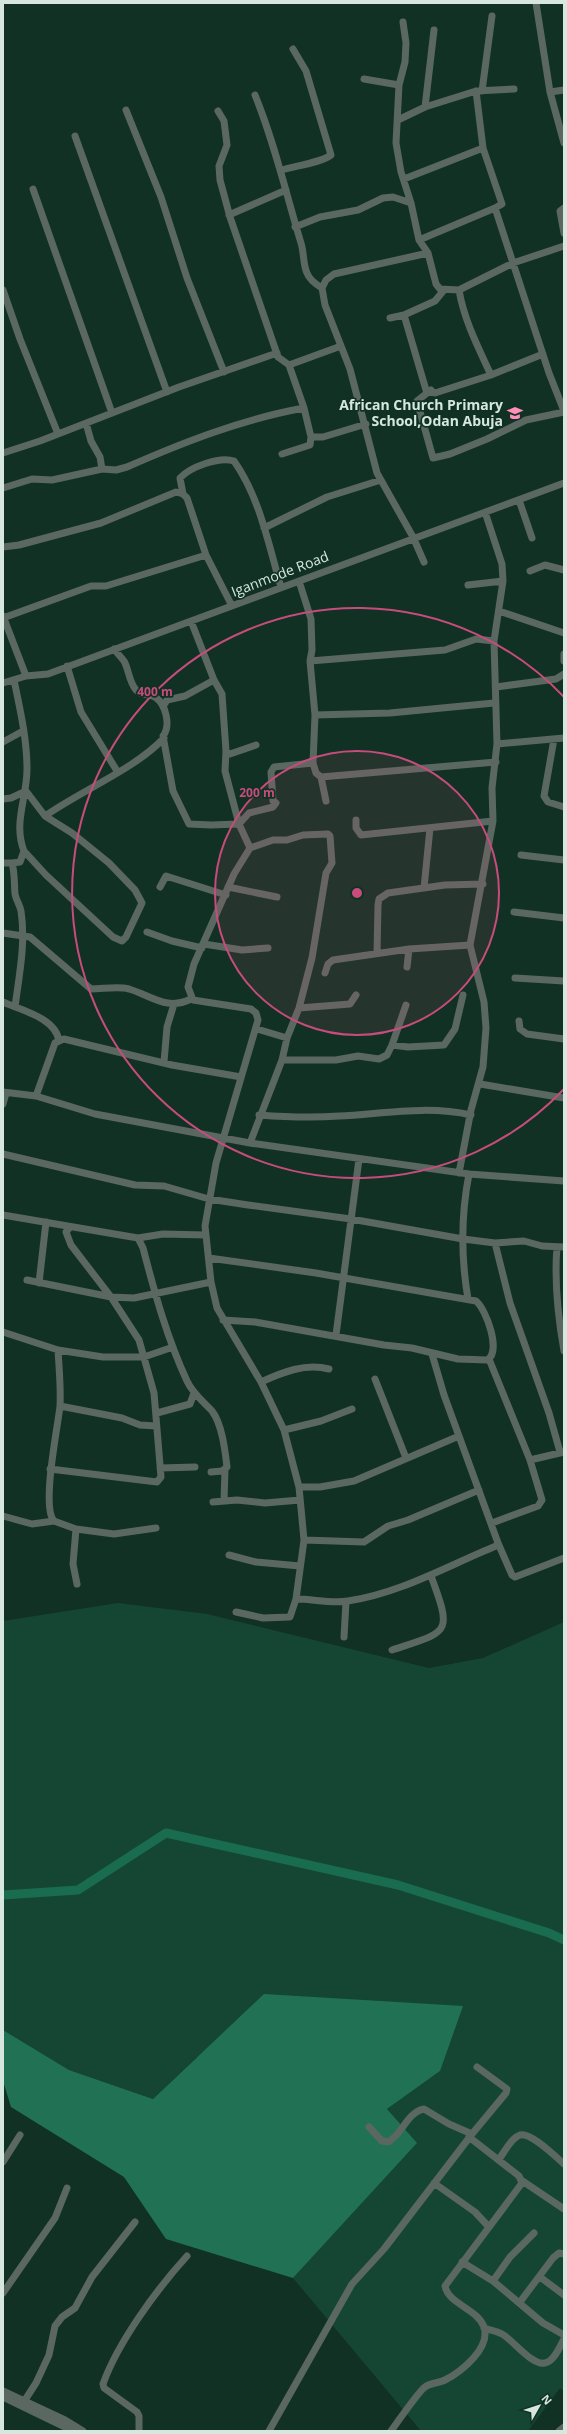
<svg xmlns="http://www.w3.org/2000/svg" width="567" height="2434" font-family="'Open Sans',sans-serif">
  <rect width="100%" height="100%" fill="#113124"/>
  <!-- green -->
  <path fill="#154633" d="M118 1603 207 1614 429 1668 483 1658 564 1622V2391L560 2388 528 2431H421L293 2278 416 2144 387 2109 440 2071 197 2057 153 2099 69 2070 3 2030V1621Z"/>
  <!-- forest -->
  <path fill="#217254" d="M264 1994 463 2006 440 2071 387 2109 417 2143 293 2278 166 2239 124 2177 11 2107 3 2081V2030L69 2070 153 2099Z"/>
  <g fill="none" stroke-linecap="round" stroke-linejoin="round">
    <!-- river -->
    <path stroke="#196c4f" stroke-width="9" d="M3 1895 78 1890 166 1833 398 1885 549 1933 564 1940"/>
    <!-- minor -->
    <path stroke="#5a6861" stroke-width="7" d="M536 3 550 92
      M403 22 406 43 405 62 399 85 396 143 401 172 411 203 419 240 428 253 436 284 440 289 459 290 513 263 564 246
      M364 79 399 85
      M564 90 550 92 564 143
      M476 91 483 148 502 204 495 208 549 373 564 411
      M482 91 492 16
      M255 95C275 144 286 194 301 243 304 252 303 265 307 273 309 279 317 285 322 288
      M425 107 434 30
      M126 110 161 197 187 278 224 372
      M218 111 224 121 227 145 219 166 220 180 230 217 278 357 289 365 341 346
      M398 120 425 107 476 91 514 89
      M75 136 167 392
      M282 170C295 166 323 162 331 155L306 71 293 49
      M404 179 483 148
      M33 189 112 413
      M564 208 560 211 564 233
      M229 215 286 190
      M295 227 320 217 358 210 383 198 393 197 411 203
      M419 240 495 208
      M3 290 20 339 58 434
      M444 290 435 301 404 315 426 390 435 393 491 375 543 354
      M459 290C464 320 478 347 491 375
      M390 318 404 315
      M289 365 304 408 311 437H323L366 424
      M431 390 417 401 433 458 450 454 487 439 526 420 564 412
      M86 423 91 441 100 457 102 469
      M3 453 40 441 179 387 277 353
      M282 454 310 445 311 437
      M3 488 32 479 52 480 102 469 116 470 127 467C184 442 243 419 304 408
      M183 494 180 478C190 467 220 456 234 461 260 498 268 543 281 587
      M519 500 532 538
      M264 528 327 497 381 480
      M3 547 19 545 101 523 176 492 183 494 187 498 206 555 232 606
      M424 562 413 537 377 473 350 369 325 305 322 288 326 280 334 274 428 253
      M530 571 545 565 564 570
      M299 581 311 619 312 650 310 661 315 715 313 763 316 773 321 777 496 762
      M468 585 503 581
      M499 611 564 633
      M3 616 26 676
      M3 618 91 586H106L206 555
      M191 621 214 680 222 694 226 751 225 771 239 824 250 848 234 874 194 964 188 987 193 1000 251 1009 256 1013 258 1020 216 1163 205 1226 211 1282 217 1308 261 1382 284 1430 299 1487 304 1540 296 1599 290 1617 263 1618 236 1612
      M114 649C117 653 121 657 124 661 129 670 129 682 136 690 142 697 149 693 155 697 166 704 171 726 163 736L173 791 189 824 211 825 239 824 249 813 273 807 276 803 273 801 271 772 274 767 313 763
      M564 654V661
      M310 661 445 650 476 639 494 641
      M67 666 81 712 117 771
      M14 680C20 709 27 739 27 769 27 798 13 823 24 851L20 862 12 863C15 874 14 883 15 894 16 900 20 905 21 911 26 943 19 976 15 1007
      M3 683 26 676 48 674 564 483
      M496 687 556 679 564 674
      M164 705 167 700 185 696 214 680
      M315 715 390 713 494 703
      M554 739 544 796 548 802 564 807
      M3 742 23 731
      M497 744 564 738
      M226 751 230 754 256 745
      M321 777 326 801
      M3 799 11 798 26 791 45 816 72 833 109 863 135 890 142 903 126 937 122 941 113 937 46 875 24 851
      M45 816C82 790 135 769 164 738
      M356 820V828L361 835 493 821
      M250 848 273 840H287L303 835 328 834 330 836 332 863 326 873 312 958 299 1008
      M521 855 564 860
      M3 863H12
      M160 887 166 876 226 895
      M228 887 277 897
      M424 888 430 828
      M514 912 564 918
      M147 932 172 941 202 948
      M3 933 30 937 91 989C103 989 118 986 129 989 152 996 167 1011 191 999
      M204 944 242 950 268 948
      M377 953 378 905 379 899 388 893 445 885 483 884
      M407 967 409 949
      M325 973 328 964 333 960 409 949 470 945
      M515 978 564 981
      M3 1002C21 1010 56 1018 59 1041L64 1039 172 1065 241 1077
      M519 1021 520 1029 527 1034 564 1039
      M257 1029 287 1038
      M392 1045 406 1005
      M282 1060H336L358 1056 379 1059 387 1055 392 1045 408 1047 444 1045 455 1029 463 995
      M164 1062 167 1027 174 1004
      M480 1084 564 1098
      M3 1092 36 1096 95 1114 250 1143 469 1174 564 1181
      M36 1096 55 1043 59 1041
      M3 1104 6 1093
      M259 1115C285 1117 312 1118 339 1116 382 1114 427 1105 471 1115
      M250 1143 282 1060 287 1038 299 1008 350 1004 356 995
      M3 1154 135 1185 164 1186 209 1199 248 1205 351 1219 463 1239 495 1243 524 1241 542 1246 564 1247
      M459 1173 471 1110 483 1067 486 1028 484 1002 470 945 493 821 492 788 497 744 494 641 503 581 502 564 485 512
      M3 1215 138 1238 143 1248C155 1294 167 1338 187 1381 193 1394 203 1401 212 1411 222 1424 225 1450 227 1467L222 1471 211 1472
      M138 1238 163 1234 206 1235
      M495 1243 510 1303 549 1413 560 1452
      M557 1247C554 1282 558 1317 564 1351
      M209 1258 316 1273 476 1301C486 1309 502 1352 487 1360L458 1359 412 1348 384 1345 255 1322 223 1320
      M27 1280 111 1297 134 1298 211 1282
      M39 1283 46 1222
      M468 1299C461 1258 461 1215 469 1174
      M3 1332 58 1350 103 1357H144L173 1347
      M336 1335 359 1159
      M489 1359 530 1460 542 1500 538 1506 492 1523
      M375 1379 406 1458
      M261 1382C283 1372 305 1363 329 1369
      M60 1406 122 1418 140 1425 156 1426
      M157 1413 190 1404 194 1393
      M284 1430 321 1421 352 1409
      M530 1460 564 1452
      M160 1468 195 1467
      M50 1469 157 1482 161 1477 154 1393 139 1340 111 1297 71 1245 66 1232 70 1227
      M299 1487H320L354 1481 459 1436
      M224 1501 225 1470
      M213 1502 237 1500 265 1503 300 1500
      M3 1516 32 1524 54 1521 76 1529 114 1534 156 1528
      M54 1521C41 1507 58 1426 60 1406 61 1387 59 1368 58 1350
      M76 1529 73 1564 77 1584
      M304 1540 364 1542 388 1526 408 1520 479 1490
      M498 1543 512 1575 515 1577 564 1558
      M229 1555 256 1562 300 1566
      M296 1599C313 1599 332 1604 348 1601 401 1593 447 1566 496 1546L498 1543 444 1395 432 1354
      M344 1637 346 1602
      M392 1650C449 1631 453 1635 431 1576
      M472 2134 506 2093 507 2089 477 2067
      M499 2159C504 2153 511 2138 520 2135 531 2132 556 2157 564 2164
      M3 2162 20 2135
      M521 2180 564 2209
      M434 2183 475 2212 488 2226
      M462 2262 493 2281 543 2323 564 2335
      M540 2277 564 2295
      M493 2281 510 2257 534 2233
      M3 2293 55 2218 67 2188
      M520 2302 553 2258 559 2253 564 2254
      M484 2328C490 2330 497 2331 502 2334 513 2340 532 2366 545 2363 554 2362 560 2346 564 2339
      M3 2391 65 2420 83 2431
      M3 2397 73 2431
      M25 2400 36 2383 49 2355 55 2326 62 2317 75 2308 92 2277 135 2222
      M139 2431V2416L137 2412 104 2388 103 2384C118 2342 157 2289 187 2256
      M269 2431 352 2284 384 2249 472 2134 449 2124 424 2109C406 2113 403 2134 388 2142L382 2141 369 2127
      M391 2431C396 2424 420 2390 425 2387 430 2383 439 2383 445 2380 461 2372 491 2348 484 2327 478 2309 448 2304 445 2286L522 2183 519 2176 469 2137
      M559 2431 564 2427"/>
  </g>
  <!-- distance rings -->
  <circle cx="357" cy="893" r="142" fill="#c74c7c" fill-opacity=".12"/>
  <g fill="none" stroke="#c74c7c" stroke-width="2">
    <circle cx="357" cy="893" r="142"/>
    <path d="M564 1089A285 285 0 1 1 564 697"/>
  </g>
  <!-- icons -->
  <defs>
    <symbol id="school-bare" viewBox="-9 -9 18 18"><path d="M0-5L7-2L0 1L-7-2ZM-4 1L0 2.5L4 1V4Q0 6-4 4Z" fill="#ff8eba" stroke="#113124" stroke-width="2.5" paint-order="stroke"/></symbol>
  </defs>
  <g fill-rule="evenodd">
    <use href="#school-bare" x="504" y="402" width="22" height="22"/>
  </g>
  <g text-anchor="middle" stroke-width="3.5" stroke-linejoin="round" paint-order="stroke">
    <!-- poi labels -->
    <g font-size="14" font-weight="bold" fill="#d5e7de" stroke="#113124" text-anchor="end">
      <text x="503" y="410">African Church Primary<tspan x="503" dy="16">School,Odan Abuja</tspan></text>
    </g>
    <!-- street labels -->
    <g font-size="14" fill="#d5e7de" stroke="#113124">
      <text transform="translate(280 574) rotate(-21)" y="5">Iganmode Road</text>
    </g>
  </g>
  <circle cx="357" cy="893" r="6" fill="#c74c7c" stroke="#113124" stroke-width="2"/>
  <g font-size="12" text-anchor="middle" font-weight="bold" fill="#c74c7c" stroke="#113124" stroke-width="3.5" stroke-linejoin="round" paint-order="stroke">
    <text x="155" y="696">400 m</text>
    <text x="257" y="797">200 m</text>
  </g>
  <!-- border -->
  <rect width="567" height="2434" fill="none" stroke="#d5e7de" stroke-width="8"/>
  <!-- north arrow -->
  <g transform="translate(539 2406) rotate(51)" stroke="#113124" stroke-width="3" paint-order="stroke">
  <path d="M0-3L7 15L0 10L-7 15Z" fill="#d5e7de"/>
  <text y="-6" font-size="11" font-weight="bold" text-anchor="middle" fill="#d5e7de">N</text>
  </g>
</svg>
